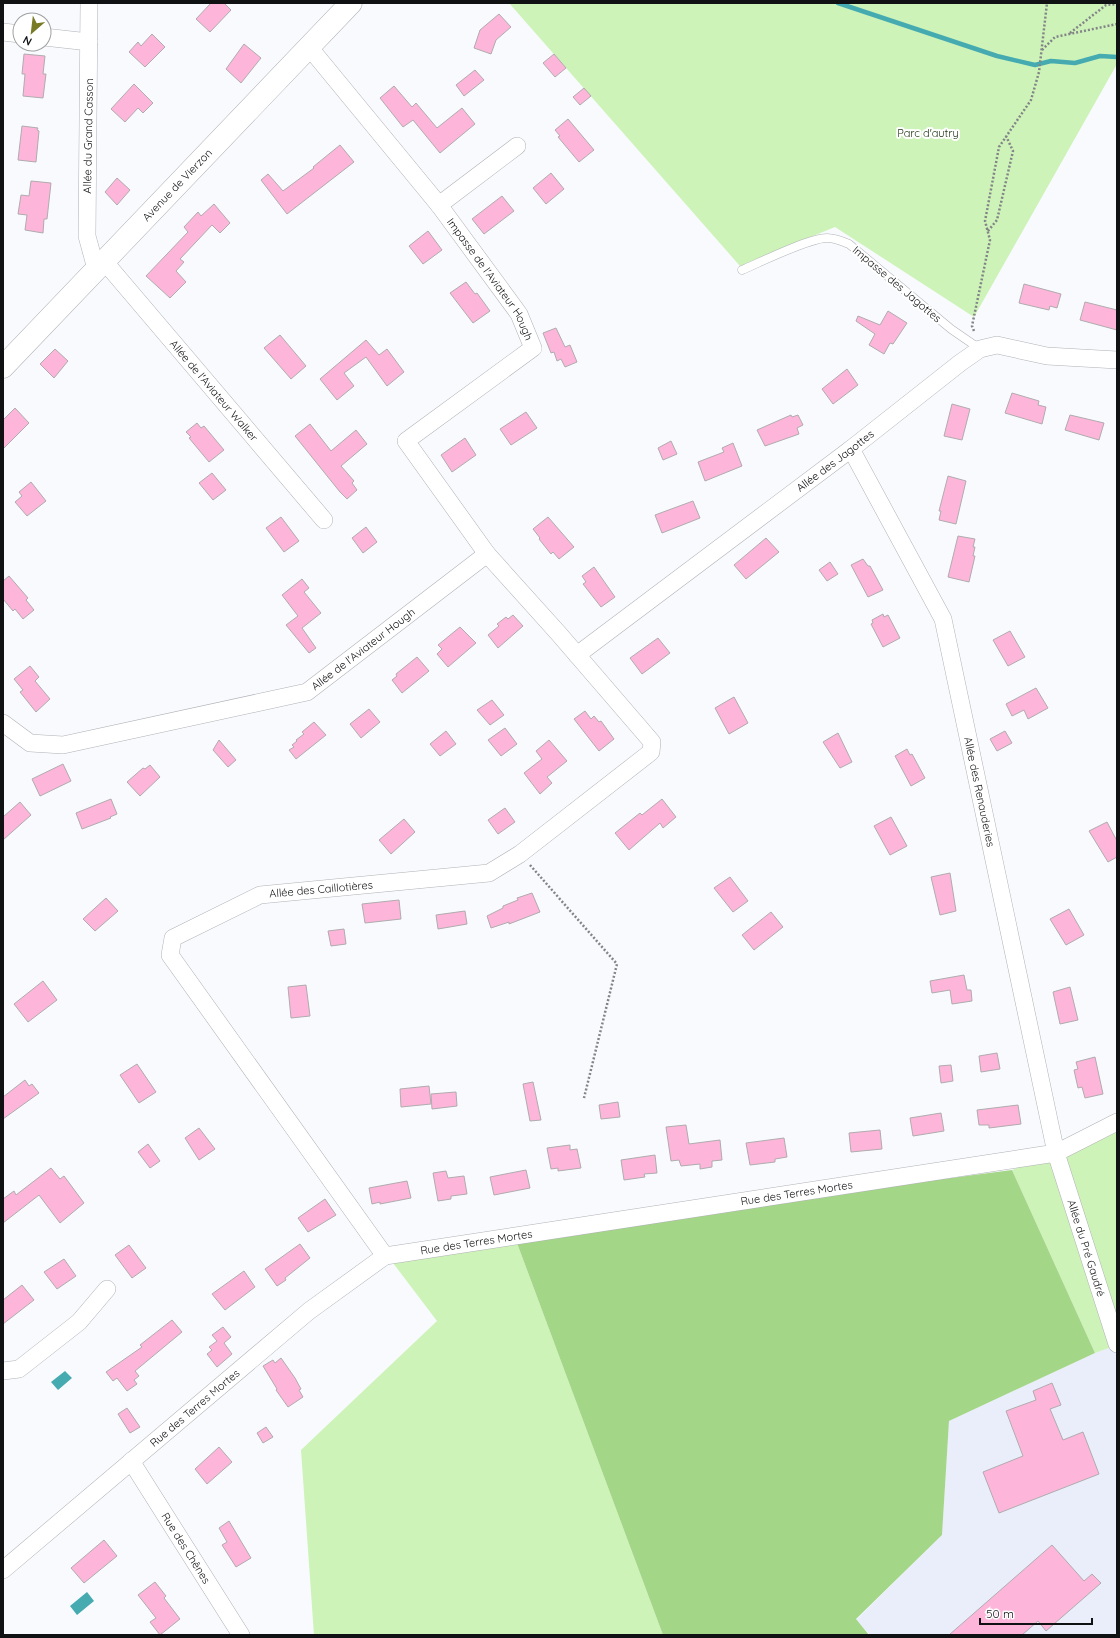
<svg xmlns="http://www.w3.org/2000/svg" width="1120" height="1638" font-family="Quicksand,sans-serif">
  <rect width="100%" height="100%" fill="#f8fafe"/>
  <!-- built -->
  <path fill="#e9eefa" d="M1117 1345V1635H870L856 1620 942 1535 949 1421 1095 1353Z"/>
  <!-- green -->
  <path fill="#cdf3b8" d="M509 3H1117V64L974 317 835 227 740 266Z
    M1117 1125V1345L1095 1353 1012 1170Z
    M514 1235 663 1635H314L301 1450 437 1321 387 1255Z"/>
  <!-- forest -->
  <path fill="#a4d688" d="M1012 1170 1095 1353 949 1421 942 1535 856 1619 869 1635H663L514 1235Z"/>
  <!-- water -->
  <path fill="#45abb1" d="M65 1371 72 1378 58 1390 51 1382Z
    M87 1592 94 1601 77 1615 70 1606Z"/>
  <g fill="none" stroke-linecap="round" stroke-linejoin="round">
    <!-- stream -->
    <path stroke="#45abb1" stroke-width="4.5" d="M838 3 997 56 1035 65 1051 61 1075 63 1100 56 1117 57"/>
  </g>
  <!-- building -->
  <path fill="#fdb6d9" stroke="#b0abae" d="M211 3H224L231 10 210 32 196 19Z
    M499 14 511 27 496 40 491 54 474 48 480 30Z
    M152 34 165 47 145 67 129 52 138 42 141 46Z
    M244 44 261 58 241 83 226 69Z
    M24 54 45 56 43 74H46L43 98 23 96 25 74H22Z
    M554 54 566 68 555 77 543 63Z
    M475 70 484 80 464 96 456 85Z
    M134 84 153 103 143 113 138 108 125 122 111 109Z
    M394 86 412 107 416 103 437 128 462 108 475 124 440 153 413 120 403 127 380 98Z
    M584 88 591 96 580 105 573 97Z
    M568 119 594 150 579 162 558 137 560 136 555 130Z
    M22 126 38 128 37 130 39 131 36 162 18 160Z
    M340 145 354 162 287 214 261 180 268 174 283 191 314 168 313 167Z
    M551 173 564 189 546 204 533 188Z
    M117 178 130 190 117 205 105 192Z
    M31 181 51 183 47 219H44L43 233 25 230 27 215 18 214 21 195 29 196Z
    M502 196 514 211 484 234 472 219Z
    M214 204 230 223 220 233 212 225 180 259 184 262 176 271 186 282 170 298 146 276 188 232 184 227 198 212 201 216Z
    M428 231 442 250 423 264 409 246Z
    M466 282 475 294 477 293 490 311 473 323 450 293Z
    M1024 284 1061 294 1057 308 1050 306 1049 310 1019 303Z
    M1085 302 1117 310V330L1080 320Z
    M888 311 907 323 893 344 890 343 884 354 869 345 875 334 856 321 858 316 880 325Z
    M556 328 565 347 570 345 577 362 565 367 561 359 557 361 554 352 551 353 543 333Z
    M280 335 306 366 291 379 264 348Z
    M366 340 379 355 387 349 404 372 387 386 366 357 344 373 354 386 337 400 320 379Z
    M55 349 68 361 54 378 40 364Z
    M847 369 858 385 833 404 822 389Z
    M1012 393 1039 401 1038 405 1046 407 1042 424 1005 413Z
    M952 404 970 409 962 440 944 436Z
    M15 408 29 423 3 449V420Z
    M526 412 537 428 511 445 500 429Z
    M791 415 792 417 798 415 803 425 797 428 799 434 765 446 757 430Z
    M1070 415 1104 423 1099 440 1065 430Z
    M197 423 201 428 204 426 224 450 209 462 189 438 191 437 186 432Z
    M310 424 331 451 356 430 367 444 341 466 354 481 352 483 357 490 347 499 340 492 295 436Z
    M465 438 476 455 452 472 441 455Z
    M671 441 677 454 663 460 658 448Z
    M733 443 742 466 705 481 698 462 724 452 722 448Z
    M212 473 226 490 213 500 199 483Z
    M948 476 966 481 956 524 939 520 941 511H939Z
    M31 482 46 501 27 516 15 502 22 496 19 492Z
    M693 501 700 518 662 533 655 515Z
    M281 517 299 541 284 552 266 528Z
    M548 517 574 547 559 559 553 552 551 554 539 539 540 538 533 529Z
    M366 527 377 542 363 553 352 538Z
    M958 536 975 539 973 547H975L973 556H975L969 582 948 577Z
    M766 538 779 552 746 579 734 565Z
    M863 559 868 566H870L883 590 868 597 851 565Z
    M830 562 838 574 827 581 819 570Z
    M594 567 615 597 601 607 583 584 586 582 582 576Z
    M9 576 28 598 26 600 34 610 23 619 15 609 13 611 3 599V581Z
    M302 579 309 588 304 592 321 613 302 628 316 648 309 653 286 625 298 616 282 595Z
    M883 614 884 617 888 615 900 638 883 647 871 624 873 623 872 620Z
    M513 615 523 626 498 648 488 635 499 626 497 624 506 617 508 619Z
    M460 627 476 643 448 667 437 654 442 649 438 645Z
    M1010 631 1025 657 1008 666 993 640Z
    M658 638 670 653 642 674 630 658Z
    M417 657 429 671 402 693 392 680 397 676 396 674Z
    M30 666 39 677 35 681 50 699 36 712 20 692 23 690 14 679Z
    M1036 688 1048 708 1028 719 1024 710 1012 716 1006 704Z
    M734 697 748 723 729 734 715 708Z
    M492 700 504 715 490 725 477 710Z
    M369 709 380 722 361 738 350 724Z
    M585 711 591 719 594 716 599 722 601 721 614 739 599 751 574 719Z
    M314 722 326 735 296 759 289 750 294 747 292 745 297 741 296 740 304 734 302 732Z
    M505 728 517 744 501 756 488 740Z
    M446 731 456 744 440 756 430 744Z
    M1005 731 1012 743 997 751 990 739Z
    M838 733 852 762 840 768 823 742Z
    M219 740 236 760 228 767 213 750Z
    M549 740 567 761 547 777 552 783 540 794 524 773 542 759 536 751Z
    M907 749 910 755 912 754 925 778 911 786 895 756Z
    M63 764 71 781 40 796 32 779Z
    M150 765 160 777 140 796 127 782 143 768 145 769Z
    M111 799 117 814 110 817 111 818 82 829 76 813Z
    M662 799 676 817 663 828 660 823 629 850 615 833 640 813 642 815Z
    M20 802 31 815 3 840V817Z
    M505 808 515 822 498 834 488 820Z
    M891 817 907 846 890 855 874 826Z
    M404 819 415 832 391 854 379 840Z
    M1107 822 1117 841V857L1108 862 1089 831Z
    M950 873 956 911 940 915 931 877Z
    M730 877 748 901 733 912 714 888Z
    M532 893 540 912 509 924V922L491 928 487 916 503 908V906L518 900 517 898Z
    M106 898 118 911 95 931 83 919Z
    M399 900 401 919 365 923 362 904Z
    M1069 909 1084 935 1066 945 1050 919Z
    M465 911 467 924 438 929 436 915Z
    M771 912 783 927 754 950 742 935Z
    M344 929 346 944 331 946 328 931Z
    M964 975 967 990H971L972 1001 952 1004 950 990 932 993 930 981Z
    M43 981 57 1000 28 1022 14 1004Z
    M306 985 310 1016 291 1018 288 987Z
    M1070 987 1078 1020 1060 1024 1053 992Z
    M997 1053 1000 1069 981 1072 979 1056Z
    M1095 1057 1103 1094 1085 1098 1082 1087 1078 1088 1074 1070 1078 1069 1076 1062Z
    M137 1064 156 1092 139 1103 120 1075Z
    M951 1065 953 1081 941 1083 939 1066Z
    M25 1080 29 1086 32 1084 39 1093 3 1119V1097Z
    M533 1082 541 1120 530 1121 523 1084Z
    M429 1086 431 1104 401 1107 400 1089Z
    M456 1092 457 1106 432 1109 431 1094Z
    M618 1102 620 1117 601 1119 599 1105Z
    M1018 1105 1021 1124 989 1128V1125H979L977 1110Z
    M941 1113 944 1131 913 1136 910 1118Z
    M686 1125 689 1144 720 1140 722 1160 712 1161V1167L700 1169V1164L681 1166 679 1160 671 1161 666 1127Z
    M199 1128 215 1149 199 1160 185 1138Z
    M880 1130 882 1149 851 1152 849 1133Z
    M784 1138 787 1157 775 1159V1162L750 1165 746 1143Z
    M148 1144 160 1161 150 1168 138 1152Z
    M570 1145V1150L577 1149 581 1168 558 1171V1168L551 1169 547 1148Z
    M655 1155 657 1173 644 1174 645 1177 624 1180 621 1160Z
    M51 1168 60 1179 64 1176 84 1203 60 1223 39 1195 3 1223V1199L14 1191 16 1195Z
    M526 1170 530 1188 494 1195 490 1177Z
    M446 1171 448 1178 464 1176 467 1194 451 1196V1199L438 1201 433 1173Z
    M407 1181 411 1198 380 1204V1202L372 1204 369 1188Z
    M325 1199 336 1215 308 1232 298 1218Z
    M300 1244 310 1258 285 1278 286 1280 277 1286 265 1269Z
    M129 1245 146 1268 132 1278 115 1255Z
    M64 1259 76 1276 57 1289 44 1272Z
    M244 1271 255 1287 225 1310 212 1294Z
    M22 1285 34 1300 3 1324V1300Z
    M172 1320 182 1332 135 1371 139 1376 134 1380 137 1384 127 1391 117 1378 113 1381 106 1372 142 1347 140 1345Z
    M223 1327 231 1337 224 1343 232 1354 217 1367 207 1354 212 1350 209 1347 217 1341 212 1335Z
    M281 1358 295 1378 301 1389 299 1390 303 1397 288 1407 276 1390 277 1389 263 1366 273 1360 275 1363Z
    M1052 1383 1061 1405 1050 1409 1063 1440 1083 1432 1099 1474 999 1513 983 1472 1023 1456 1006 1411 1036 1400 1033 1391Z
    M127 1408 140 1427 130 1433 118 1414Z
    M266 1427 273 1437 263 1443 257 1433Z
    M219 1447 232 1462 207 1484 195 1469Z
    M229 1521 251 1558 236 1567 222 1545 227 1542 219 1528Z
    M104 1540 117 1556 84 1583 71 1568Z
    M1052 1545 1084 1581 1092 1574 1101 1583 1046 1631 1038 1621 1022 1635H949Z
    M155 1582 166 1596 164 1598 180 1619 160 1635 150 1622 156 1618 138 1595Z"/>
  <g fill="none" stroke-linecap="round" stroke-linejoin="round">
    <defs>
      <path id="lane" d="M742 270C761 262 809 238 827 238 835 238 842 241 849 244L951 329 980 349"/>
      <g id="street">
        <path d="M89 3 87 236 96 269"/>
        <path d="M3 32 20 34"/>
        <path d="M44 37 89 42"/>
        <path id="s1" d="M309 47 439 205 519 314 533 348 406 441 487 554"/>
        <path d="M439 205 517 146"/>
        <path id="s2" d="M104 261 324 520"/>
        <path id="s3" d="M851 449 943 619 1056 1153 1117 1344"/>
        <path id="s4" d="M577 655 851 449 960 363 980 349 997 345 1047 356 1117 360"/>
        <path id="s5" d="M3 723 30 743 63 745 307 692 487 554 559 634 652 742 651 752 520 854 489 873 260 895 173 938 170 955 385 1256"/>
        <path d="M3 1371 19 1369 79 1322 107 1289"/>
        <path id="s6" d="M131 1461 241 1635"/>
        <path id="s7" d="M3 1570 309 1311 385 1256 1056 1153 1117 1122"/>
      </g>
      <g id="primary">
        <path id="s8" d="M3 367 351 3"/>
      </g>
    </defs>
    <!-- lane casing -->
    <use href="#lane" stroke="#b0b2b6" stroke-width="9"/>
    <!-- street casing -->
    <use href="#street" stroke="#b0b2b6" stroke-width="18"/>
    <!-- primary casing -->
    <use href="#primary" stroke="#b0b2b6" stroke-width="23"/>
    <!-- path -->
    <path stroke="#838487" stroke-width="2.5" stroke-dasharray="2 2" stroke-linecap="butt" d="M1070 33 1106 5 1117 4
      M1042 50 1055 37 1117 24
      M988 231 997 220 1013 151 1006 136
      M974 331 972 326 990 240 985 221 999 147 1031 100 1039 72 1047 3
      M530 865 617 964 584 1098"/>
    <!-- lane -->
    <use href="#lane" stroke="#fff" stroke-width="8"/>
    <!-- street -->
    <use href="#street" stroke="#fff" stroke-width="17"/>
    <!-- primary -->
    <use href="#primary" stroke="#fff" stroke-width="22"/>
  </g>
  <g text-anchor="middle" stroke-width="4" stroke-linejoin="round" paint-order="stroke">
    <!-- park labels -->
    <g font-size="11" fill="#1c3010" stroke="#fff">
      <text x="928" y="137">Parc d'autry</text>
    </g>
    <!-- street labels -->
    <g font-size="11" fill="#101113" stroke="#fff">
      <text transform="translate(88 136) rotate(-89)" y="4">Allée du Grand Casson</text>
      <text dy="4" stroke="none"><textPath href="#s8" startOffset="252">Avenue de Vierzon</textPath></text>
      <text dy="4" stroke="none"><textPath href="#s1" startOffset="295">Impasse de l'Aviateur Hough</textPath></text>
      <text transform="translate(897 284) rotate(40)" y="4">Impasse des Jagottes</text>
      <text dy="4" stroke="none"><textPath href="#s2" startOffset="170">Allée de l'Aviateur Walker</textPath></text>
      <text dy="4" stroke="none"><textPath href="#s4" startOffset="323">Allée des Jagottes</textPath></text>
      <text dy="4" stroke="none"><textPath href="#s5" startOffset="387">Allée de l'Aviateur Hough</textPath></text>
      <text dy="4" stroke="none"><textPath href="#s3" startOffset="370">Allée des Renauderies</textPath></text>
      <text transform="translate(321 889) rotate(-5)" y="4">Allée des Caillotières</text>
      <text dy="4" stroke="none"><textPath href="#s7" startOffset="911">Rue des Terres Mortes</textPath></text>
      <text dy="4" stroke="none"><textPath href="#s7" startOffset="587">Rue des Terres Mortes</textPath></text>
      <text dy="4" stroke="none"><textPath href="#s3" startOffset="839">Allée du Pré Gaudré</textPath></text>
      <text dy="4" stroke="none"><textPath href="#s7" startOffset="251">Rue des Terres Mortes</textPath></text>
      <text dy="4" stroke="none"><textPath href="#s6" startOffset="103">Rue des Chênes</textPath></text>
    </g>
  </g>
  <!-- border -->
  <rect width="1120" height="1638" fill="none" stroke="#101113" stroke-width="8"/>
  <!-- north arrow -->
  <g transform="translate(32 32) rotate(208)"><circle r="19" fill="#ffffff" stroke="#9fa0a1"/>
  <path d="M0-3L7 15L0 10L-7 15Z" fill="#787b24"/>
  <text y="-6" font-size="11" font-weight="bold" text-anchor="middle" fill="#101113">N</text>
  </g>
  <!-- scale -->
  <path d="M980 1618v6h112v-6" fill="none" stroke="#101113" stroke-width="2"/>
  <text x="986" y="1618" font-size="12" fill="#101113" stroke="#ffffff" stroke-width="3" paint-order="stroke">50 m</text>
</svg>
